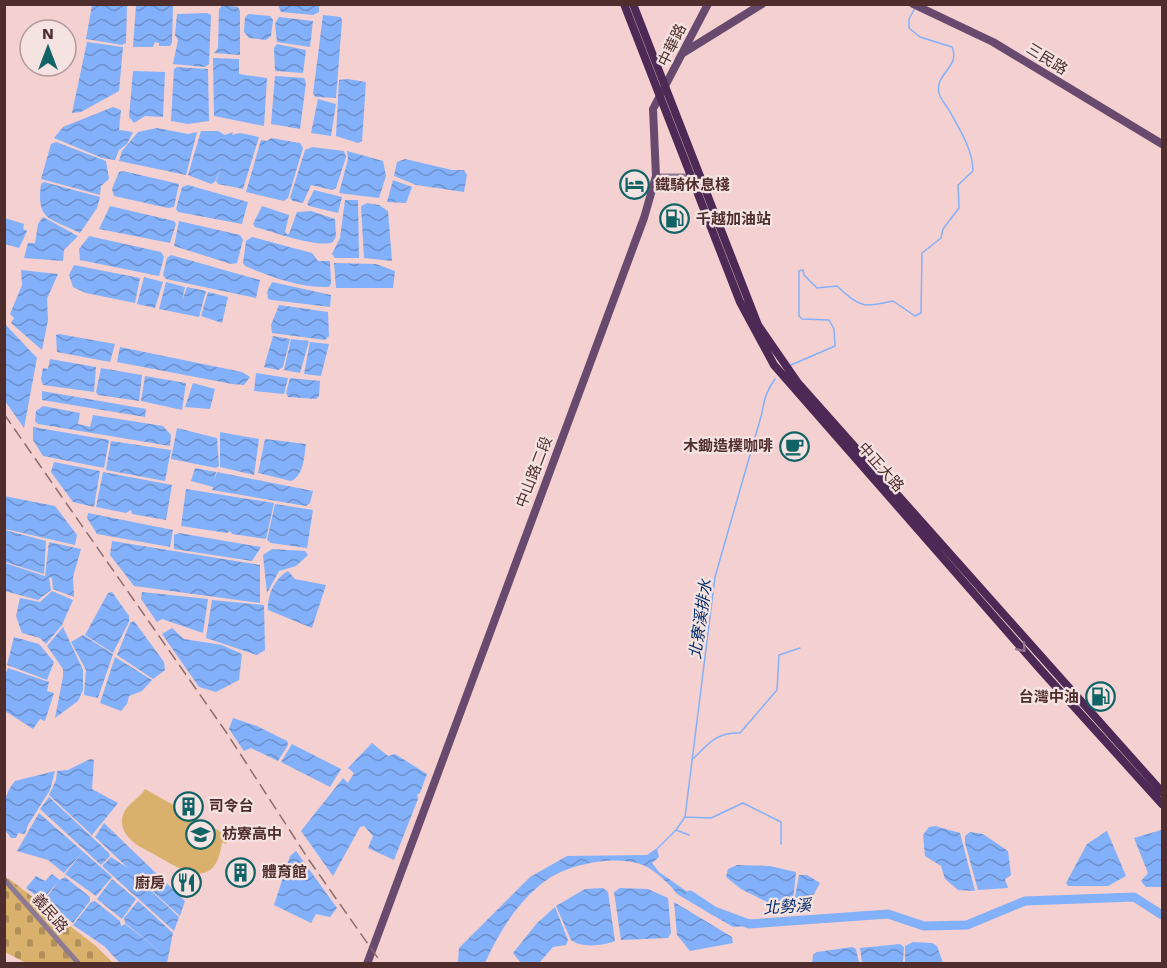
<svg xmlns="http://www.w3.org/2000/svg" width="1167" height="968" font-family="'Work Sans','Noto Sans TC',sans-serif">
  <defs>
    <pattern id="cemetery-stones" width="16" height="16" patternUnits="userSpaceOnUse" patternTransform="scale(1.5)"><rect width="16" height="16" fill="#d9b16d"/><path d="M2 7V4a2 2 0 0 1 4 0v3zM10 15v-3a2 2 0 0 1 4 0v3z" fill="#b2905a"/></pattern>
    <pattern id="water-waves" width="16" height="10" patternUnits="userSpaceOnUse" patternTransform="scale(1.5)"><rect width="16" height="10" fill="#82b0fa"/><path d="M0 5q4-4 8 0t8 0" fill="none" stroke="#6d90cb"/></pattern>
  </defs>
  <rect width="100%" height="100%" fill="#f4d0d0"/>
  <!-- cemetery -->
  <path fill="url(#cemetery-stones)" d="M8 878 96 946 113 963H26L5 952V882Z"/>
  <!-- pitch -->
  <path fill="#d9b16d" d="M145 789 230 837 226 844 222 842C216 890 186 873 157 856 149 851 136 846 130 839 125 834 122 828 122 822 122 805 138 801 145 789Z"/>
  <!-- water -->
  <path fill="url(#water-waves)" d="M92 5H127L126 43 122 45 86 39Z
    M136 5H173L172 43 170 46H159V43L155 42 153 47H133Z
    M223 5 238 7 240 11V55L214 53 218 48 219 9Z
    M278 5H319V12L313 15 281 12Z
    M207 13 211 15 209 64 205 67 173 64 178 40 175 35 177 14Z
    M249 14 270 16 273 20 271 36 266 40 249 38 244 32 245 17Z
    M323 15 341 17 342 21 336 98 316 97 313 94Z
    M279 17 313 21 310 47 277 42 275 24Z
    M87 42 123 47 119 91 81 112 72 113Z
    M277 44 306 50 303 73 275 71 274 48Z
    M213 58 239 59V74L267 78 264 126 214 116Z
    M177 67 208 69 209 121 188 124 171 121 174 69Z
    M133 71 165 72 163 117 145 116 134 123 129 117Z
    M275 76 304 78 306 83 300 129 271 124Z
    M348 79 366 82 362 141 358 143 336 136 339 80Z
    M318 99 336 104 331 136 311 133Z
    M113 107 121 110 119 130 133 132 127 144 119 150 115 160 102 158 54 138 63 127Z
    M157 128 188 134 197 132 186 175 119 161 122 151 138 132Z
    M201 131H218L225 135 233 132 215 182 211 184 188 175Z
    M240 133 259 137 243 189 218 184 216 181 231 135Z
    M271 138 300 143 303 148 288 198 284 201 246 192 261 140 267 141Z
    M56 142 106 161 109 179 101 186 100 195 41 179 51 144Z
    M312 147 344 151 346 157 336 188 332 190 311 185 303 203 293 201 290 198 305 150Z
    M347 151 383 161 386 176 379 198 339 193 348 159Z
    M405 159 452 170H464L467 175 464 192 416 185 394 176 397 162Z
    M123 171 179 184 174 207 168 208 114 196 112 189 119 172Z
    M393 180 412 187 406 203 387 202Z
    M44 182 100 197 97 208 80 233C50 218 36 221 41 184Z
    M188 185 248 202 242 224 178 212 176 209 182 187Z
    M314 190 342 197 338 213 309 206 307 204Z
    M345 200H358L359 258H335L332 254 340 238Z
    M367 203 379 205 388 211 392 261 364 258 361 206Z
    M110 206 174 221 176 224 170 243 99 229Z
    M262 206 289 215 285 232 287 234H289L297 212 311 211 335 219 336 236 333 242C319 249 271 231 255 227L253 224Z
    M43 217 78 236 64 250 63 261 24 258 28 243H35L38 224Z
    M5 218 24 224 23 229 27 231 19 248 5 244Z
    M179 221 240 235 243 240 237 263 231 264 174 246Z
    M89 236 161 252 164 257 159 276 80 260 79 249Z
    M252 237 312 253 318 261H330L331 284 329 287C300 288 271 277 245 266L243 263 246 241Z
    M171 255 260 280 256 298 166 279 163 275 167 258Z
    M334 263 376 264 395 271 393 288H336Z
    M74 265 140 278 135 303 86 293 73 287 69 275Z
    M21 270 58 274 47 299 48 320 42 350 11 323 14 318 10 314 22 285Z
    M144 277 163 282 155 308 137 304Z
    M166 282 185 287 182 301 187 287 206 291 199 317 159 309Z
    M272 282 331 295 330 307 272 300 268 299 267 292Z
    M208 292 228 297 222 323 201 316Z
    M279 305 328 312 329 336 325 340 272 333 271 325Z
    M5 324 37 358 24 428 5 401Z
    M59 334 115 344 110 362 57 352 56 335Z
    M273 336 290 339 283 367 278 370 264 367Z
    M291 339 309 341 300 373 284 370Z
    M310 342 329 344 321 376 304 374Z
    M120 347 242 372 250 377 244 385 232 384 117 362Z
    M50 359 96 367 94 392 43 385 41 379 43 368 48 369Z
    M101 368 142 375 139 401 98 395 96 392Z
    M256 373 288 378 284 394 254 391Z
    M145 376 186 383 182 410 141 401Z
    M290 378 320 381 319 396 316 399 288 397 286 393Z
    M193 383 215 389 210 409 185 407Z
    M42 391 146 409 145 417 42 400Z
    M43 406 80 413 78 424 90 427 93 415 163 426 171 435 170 446 38 424 35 421 36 411Z
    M33 427 109 440 104 468 43 456 33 440Z
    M177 428 217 438 219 466 216 468 171 459Z
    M220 432 259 439 254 475 220 467Z
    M265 439 306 444C304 456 304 476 291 481L258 473Z
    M111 441 171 450 165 481 106 470Z
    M54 462 100 471 94 507 73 502 51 472Z
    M195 468 216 472 214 482 217 472 313 491 310 503 306 506 212 490 213 487 191 481Z
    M103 472 172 485 166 520 132 514 131 510 126 513 96 507Z
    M186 489 274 503 266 539 232 534 230 531 227 533 181 526Z
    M4 496 55 506 77 535 75 545 5 529Z
    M275 504 313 510 307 548 271 543 267 540Z
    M88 513 173 530 170 547 97 534 87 518Z
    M5 530 46 541 44 574 5 562Z
    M179 533 261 547 252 561 174 549V535Z
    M112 541 260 565V603L134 586 110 555Z
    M49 542 81 549 73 577 74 597 53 589 52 578 49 577 51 590 38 600 5 591V563L45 576Z
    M272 549 305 551 308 555 296 566 279 571 267 593 263 555Z
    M288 571 295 579 326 585 312 628 268 610C267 595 275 578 288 571Z
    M52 591 73 600 62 625 46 644 40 638 22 633 16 616 20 598 40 602Z
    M112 592 129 616V622L113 653 85 635 108 593Z
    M142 592 208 599 203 633 162 619 157 622 141 599Z
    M212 600 264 605 265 650 257 655 206 638Z
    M134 621 164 662 165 670 153 679 117 655 130 623Z
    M63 627 83 670V690L78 701 55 718 63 677V669L47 646Z
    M172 628 184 639 222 645 242 654 239 680 216 692 199 687 162 634Z
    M83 635 113 654 98 698 84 695 86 670 71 642Z
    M14 637 39 644 54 662 47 680 7 665Z
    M115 657 152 680 142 691 129 696 127 704 121 711 100 703Z
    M8 668 49 682 47 691 54 693 45 721 40 719 33 729 5 711V674Z
    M233 718 257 726 287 741 288 745 278 761 251 748 244 751 229 729Z
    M372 743 388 756 395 754 427 774 420 793 417 795 418 799 394 860 368 848 373 836 364 826 360 827 333 876 301 831 343 778 348 783 354 773 348 768Z
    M292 744 341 769 330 787 281 762Z
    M90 759 94 760 92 789 118 803 92 835 49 795 56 780 57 771 68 770Z
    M55 771 50 790 28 825 25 834 18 833 16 838H11L5 830C4 811 2 796 15 781Z
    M49 797 109 853 110 856 101 865 40 809Z
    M39 813 112 877 96 896 65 874 82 853 64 873 48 860 17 851Z
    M104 823 185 901 180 916 130 871 179 917 174 931 102 866 111 857 128 868 95 837Z
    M935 826 960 833 975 891 958 890 945 879 941 866 925 856 923 835 929 827Z
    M1161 830 1162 887H1146L1141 881 1148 873 1134 838Z
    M1107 831 1126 876 1108 886H1068L1066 883 1087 844Z
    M970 832 983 834 1008 851 1011 875 1005 879 1008 888 978 890 965 843V836Z
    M657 848 659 857 652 863 659 872 729 921 739 924 749 920 748 926 733 927 677 894C669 883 651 866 637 863 612 856 570 864 548 879 519 899 499 932 485 963H458L459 948 530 877 567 856 647 855Z
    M296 851 337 908 330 917 316 914 311 923 274 905 290 856Z
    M737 865 770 866 796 872 793 902 775 906 741 889 726 877 728 869Z
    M52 874 60 880 65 877 90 897V901L73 923 43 902 58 882 42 900 26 888 36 876 45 881Z
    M799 875H807L820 883 809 903 798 906 794 902Z
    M112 879 136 899 122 919 97 899Z
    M603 888 608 892 615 941C603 946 581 948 571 940L556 906 585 889Z
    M620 888 648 889 668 898 671 933 668 938 621 940 614 892Z
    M95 901 120 921 121 926 125 924 165 955 125 923 124 918 138 901 173 933 167 963H120L104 946 73 925 91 902Z
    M674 902 732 937 733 943 690 951 677 935Z
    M555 907 568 940 566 945 553 947 539 963H521L513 953 537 923Z
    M913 942 932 943 937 946 943 963H905V946Z
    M900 944 904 947 903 963H862L860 948Z
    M852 947 856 949 859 963H812L813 955 817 952Z"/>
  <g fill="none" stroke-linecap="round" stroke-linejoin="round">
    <!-- stream -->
    <path stroke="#82b0fa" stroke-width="1.5" d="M791 365 835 346 834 329 829 320 802 319 799 316V271L803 270 804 275 817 288 837 286C860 307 862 308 893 301L915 316 921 313 922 253 941 238 943 229 959 208 958 185 973 171C973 150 959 128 949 110 946 105 940 99 939 93 934 74 961 67 952 47L920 37 909 28V19L915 8
      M694 758C709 743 717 732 740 733L777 690 779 655 800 648
      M685 817 711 818 743 803 781 822V844
      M676 830 689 835
      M658 848 676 830 685 817 715 577 762 413C764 399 767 390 775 379"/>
    <!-- river -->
    <path stroke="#82b0fa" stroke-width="9" d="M690 895 714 911 749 924 888 914 924 926 967 925 1025 901 1134 897 1162 915"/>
    <!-- street -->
    <path stroke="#8d7992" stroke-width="5" d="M656 176H691
      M4 879 79 964"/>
    <!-- secondary -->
    <path stroke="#684a6f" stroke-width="8" d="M913 4 993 42 1162 144
      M683 53 762 4
      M367 964 644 218 656 176 653 109 708 4"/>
    <!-- primary -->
    <path stroke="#4d2956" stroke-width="8" d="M624 4 740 302 774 365 1040 669 1162 804
      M633 4 758 325 798 383 1162 792"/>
    <!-- rail -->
    <path stroke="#8f6c6c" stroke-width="1.5" stroke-dasharray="12 6" stroke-linecap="butt" d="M4 414 226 732 309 860 382 964"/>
  </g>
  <!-- one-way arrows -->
  <defs><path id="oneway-chevron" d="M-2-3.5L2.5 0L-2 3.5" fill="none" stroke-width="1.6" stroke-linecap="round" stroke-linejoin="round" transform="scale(1.5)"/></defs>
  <use stroke="#90738e" href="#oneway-chevron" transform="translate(1022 648) rotate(49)"/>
  <!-- icons -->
  <defs>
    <symbol id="hotel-ring" viewBox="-11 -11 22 22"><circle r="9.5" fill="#f5e3e2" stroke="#126366" stroke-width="1.5"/><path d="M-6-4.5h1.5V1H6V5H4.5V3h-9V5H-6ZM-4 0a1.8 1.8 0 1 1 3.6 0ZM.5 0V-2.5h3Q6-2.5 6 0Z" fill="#126366"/></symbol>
    <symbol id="fuel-ring" viewBox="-11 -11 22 22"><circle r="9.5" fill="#f5e3e2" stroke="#126366" stroke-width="1.5"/><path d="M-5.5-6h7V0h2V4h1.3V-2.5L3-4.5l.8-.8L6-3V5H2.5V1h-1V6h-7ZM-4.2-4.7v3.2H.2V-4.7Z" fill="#126366"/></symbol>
    <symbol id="cafe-ring" viewBox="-11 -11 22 22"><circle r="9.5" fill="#f5e3e2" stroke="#126366" stroke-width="1.5"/><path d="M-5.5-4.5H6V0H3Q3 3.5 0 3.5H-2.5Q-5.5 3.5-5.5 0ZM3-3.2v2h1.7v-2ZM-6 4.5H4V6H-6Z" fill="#126366"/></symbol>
    <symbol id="building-ring" viewBox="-11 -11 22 22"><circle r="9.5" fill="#f5e3e2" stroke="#126366" stroke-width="1.5"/><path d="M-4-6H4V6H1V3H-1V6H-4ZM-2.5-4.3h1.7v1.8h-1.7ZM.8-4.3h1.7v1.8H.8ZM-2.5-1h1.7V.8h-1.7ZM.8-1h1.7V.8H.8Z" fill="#126366"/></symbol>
    <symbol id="school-ring" viewBox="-11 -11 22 22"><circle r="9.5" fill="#f5e3e2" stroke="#126366" stroke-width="1.5"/><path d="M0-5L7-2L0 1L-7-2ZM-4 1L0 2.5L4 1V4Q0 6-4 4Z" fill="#126366"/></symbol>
    <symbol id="restaurant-ring" viewBox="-11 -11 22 22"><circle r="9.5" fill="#f5e3e2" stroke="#126366" stroke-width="1.5"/><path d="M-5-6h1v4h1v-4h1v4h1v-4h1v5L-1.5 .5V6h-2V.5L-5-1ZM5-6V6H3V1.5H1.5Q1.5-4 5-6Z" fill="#126366"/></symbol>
  </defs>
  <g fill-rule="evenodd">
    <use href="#hotel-ring" x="618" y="168" width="33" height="33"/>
    <use href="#fuel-ring" x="658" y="202" width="33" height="33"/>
    <use href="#cafe-ring" x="778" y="430" width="33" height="33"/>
    <use href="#fuel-ring" x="1084" y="680" width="33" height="33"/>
    <use href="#building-ring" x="172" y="790" width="33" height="33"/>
    <use href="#school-ring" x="184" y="818" width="33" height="33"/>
    <use href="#building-ring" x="224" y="856" width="33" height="33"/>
    <use href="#restaurant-ring" x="170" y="866" width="33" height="33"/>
  </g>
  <g text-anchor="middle" stroke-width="4.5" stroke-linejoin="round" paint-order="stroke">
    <!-- street labels -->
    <g font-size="15" fill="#4f2d2d" stroke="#f5e3e2">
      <text transform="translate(672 45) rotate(-64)" y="5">中華路</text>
      <text transform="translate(1047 59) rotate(32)" y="5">三民路</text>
      <text transform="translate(881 467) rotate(48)" y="5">中正大路</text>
      <text transform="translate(534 472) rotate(-69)" y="5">中山路二段</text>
      <text transform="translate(50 913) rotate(49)" y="5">義民路</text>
    </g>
    <!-- poi labels -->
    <g font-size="15" font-weight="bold" fill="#4f2d2d" stroke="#f5e3e2" text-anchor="start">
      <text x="655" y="190">鐵騎休息棧</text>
      <text x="696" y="224">千越加油站</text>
      <text x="773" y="451" text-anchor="end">木鋤造樸咖啡</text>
      <text x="1079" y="702" text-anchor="end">台灣中油</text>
      <text x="209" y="811">司令台</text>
      <text x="222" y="839">枋寮高中</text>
      <text x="262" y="877">體育館</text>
      <text x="165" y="888" text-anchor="end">廚房</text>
    </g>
    <!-- water labels -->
    <g font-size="16" font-style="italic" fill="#022c6b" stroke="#f5e3e2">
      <text transform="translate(700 619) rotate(-82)" y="6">北寮溪排水</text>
      <text transform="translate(787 906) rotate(-4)" y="6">北勢溪</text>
    </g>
  </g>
  <!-- border -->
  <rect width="1167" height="968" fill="none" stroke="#4f2d2d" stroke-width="12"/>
  <!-- north arrow -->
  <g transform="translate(48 48)"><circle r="28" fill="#f5e3e2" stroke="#b39a9a" stroke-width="1.5"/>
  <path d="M0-4.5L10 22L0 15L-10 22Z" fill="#126366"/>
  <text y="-9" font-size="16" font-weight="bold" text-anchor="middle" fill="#4f2d2d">N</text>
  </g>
</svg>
